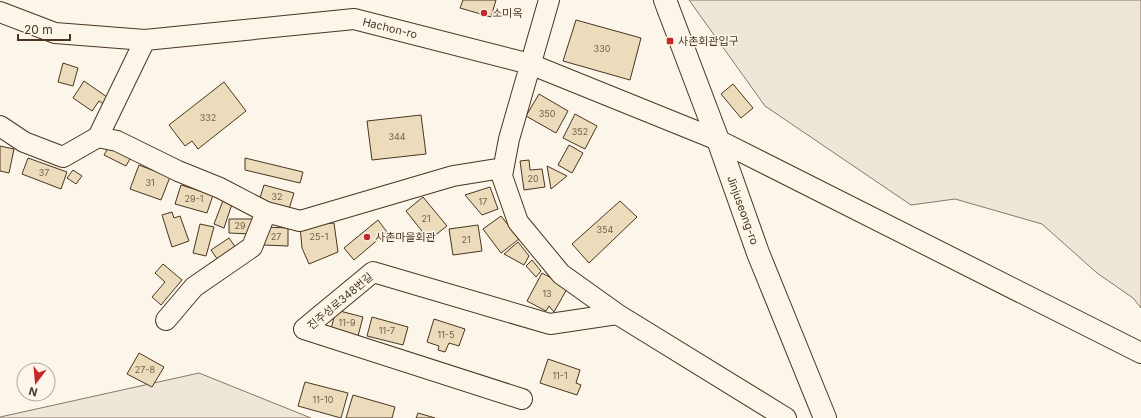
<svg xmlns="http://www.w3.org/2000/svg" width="1141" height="418" font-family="Inter,'Noto Sans KR',sans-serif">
  <rect width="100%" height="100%" fill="#fbf6e9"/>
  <!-- green -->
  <path fill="#ede6d9" stroke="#887966" d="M689 0H1141V308L1133 298 1097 273 1042 224 955 199 911 205 765 106Z
    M199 373 311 418H0V417Z"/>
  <!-- building -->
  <path fill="#ecdcbc" stroke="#4a3520" d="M463 0H496L491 17 460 8Z
    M576 20 641 38 630 80 563 61Z
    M63 63 78 68 73 86 58 82Z
    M84 81 107 97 105 105 99 101 92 111 73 98Z
    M224 82 246 111 198 149 192 141 185 146 169 125Z
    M733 84 753 108 741 118 721 94Z
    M539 94 568 111 556 133 526 116Z
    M575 114 597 126 585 149 563 138Z
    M421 115 426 154 372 160 367 121Z
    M110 144 132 155 126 166 104 155Z
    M569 145 583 153 572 173 558 165Z
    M0 146 14 149 9 173 0 171Z
    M28 158 67 172 61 189 22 174Z
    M245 158 303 172 300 183 245 170Z
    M529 160 530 170 542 169 545 187 524 190 520 161Z
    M139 165 170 177 161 200 130 189Z
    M547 166 567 176 551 189Z
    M73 170 82 176 76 184 67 178Z
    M181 185 213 195 207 213 175 204Z
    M264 185 294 193 289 209 259 201Z
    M490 187 498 209 482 215 465 195Z
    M423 197 447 226 429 240 406 211Z
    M224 198 232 204 224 228 214 224Z
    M620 201 637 217 589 263 572 244Z
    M172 212 174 218 180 216 189 241 172 247 162 215Z
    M501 216 519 239 501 253 483 229Z
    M229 219H252L251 234 229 233Z
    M378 220 387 232 354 260 344 248Z
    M334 223 338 252 309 264 302 248 300 226Z
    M200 224 214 227 206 256 193 253Z
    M478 225 482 251 453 255 449 229Z
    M264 227 288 228V246L263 245Z
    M229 238 236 248 218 260 211 250Z
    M518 242 529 256 524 265 504 254Z
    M532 260 541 271 536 277 526 266Z
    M163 264 182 280 161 305 152 297 165 282 155 273Z
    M542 273 568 287 554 312 549 306 546 311 527 301Z
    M336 310 363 317 358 336 331 329Z
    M372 317 408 327 403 345 367 336Z
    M434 319 465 329 459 346 449 343 445 352 438 350 439 346 427 342Z
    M139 353 164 367 152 387 127 374Z
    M548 359 580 370 576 383 581 385 577 395 540 383Z
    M305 382 348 393 341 418 298 406Z
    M353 395 395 407 392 418H346Z
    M418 413 435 418H416Z"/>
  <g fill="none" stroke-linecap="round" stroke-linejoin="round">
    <defs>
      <path id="minor" d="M549 0 509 139 502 176 518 222 561 274 617 314 786 418
        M0 12 55 33 145 40 354 19 530 64 718 140 1141 353
        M0 126 24 142 63 157 98 137 117 141 178 171 220 188 266 212 300 221 453 176 503 168
        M98 137 145 40
        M166 320 194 287 252 247 266 212
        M522 399 304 329 373 272 550 324 617 314"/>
      <path id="major" d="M665 0 718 140 758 253 825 418"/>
    </defs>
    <!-- minor casing -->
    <use href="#minor" stroke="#4a3520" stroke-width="22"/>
    <!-- major casing -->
    <use href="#major" stroke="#4a3520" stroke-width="24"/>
    <!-- minor -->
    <use href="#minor" stroke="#fbf6e9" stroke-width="20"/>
    <!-- major -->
    <use href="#major" stroke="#fbf6e9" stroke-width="22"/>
  </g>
  <!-- markers -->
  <g fill="#c62828" stroke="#fbf6e9" stroke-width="1.5">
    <circle cx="484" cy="13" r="4"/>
    <rect x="666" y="37" width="8" height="8" rx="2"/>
    <circle cx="367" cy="237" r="4"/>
  </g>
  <g text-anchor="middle" stroke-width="3" stroke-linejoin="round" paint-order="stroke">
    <!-- number labels -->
    <g font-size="9" fill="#725f47">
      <text x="602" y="52">330</text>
      <text x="547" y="117">350</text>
      <text x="208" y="121">332</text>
      <text x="580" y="135">352</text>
      <text x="397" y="140">344</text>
      <text x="44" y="176">37</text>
      <text x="533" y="182">20</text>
      <text x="150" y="186">31</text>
      <text x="277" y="200">32</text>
      <text x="194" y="202">29-1</text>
      <text x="483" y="205">17</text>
      <text x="426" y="222">21</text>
      <text x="240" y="229">29</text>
      <text x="605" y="233">354</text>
      <text x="276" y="240">27</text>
      <text x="319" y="240">25-1</text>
      <text x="466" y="243">21</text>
      <text x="547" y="297">13</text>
      <text x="347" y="326">11-9</text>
      <text x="387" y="334">11-7</text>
      <text x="446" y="338">11-5</text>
      <text x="145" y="373">27-8</text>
      <text x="560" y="379">11-1</text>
      <text x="323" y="403">11-10</text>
    </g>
    <!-- poi labels -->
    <g font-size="11" fill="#4a3520" stroke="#fbf6e9" text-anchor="start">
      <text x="492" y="17">소미옥</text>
      <text x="678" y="45">사촌회관입구</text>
      <text x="375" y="241">사촌마을회관</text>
    </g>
    <!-- street labels -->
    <g font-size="11" fill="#4a3520" stroke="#fbf6e9">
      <text transform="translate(390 28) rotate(14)" y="4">Hachon-ro</text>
      <text transform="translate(743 210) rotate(70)" y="4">Jinjuseong-ro</text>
      <text transform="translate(340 301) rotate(-40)" y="4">진주성로348번길</text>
    </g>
  </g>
  <!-- north arrow -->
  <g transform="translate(36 382) rotate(196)"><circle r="19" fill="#fbf6e9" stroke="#b4a999"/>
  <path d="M0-3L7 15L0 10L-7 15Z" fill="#c62828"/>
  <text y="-6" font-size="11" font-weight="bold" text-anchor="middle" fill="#4a3520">N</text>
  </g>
  <!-- scale -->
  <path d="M18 34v6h52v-6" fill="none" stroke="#4a3520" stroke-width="2"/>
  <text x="24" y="34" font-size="12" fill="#4a3520" stroke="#fbf6e9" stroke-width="3" paint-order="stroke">20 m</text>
</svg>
